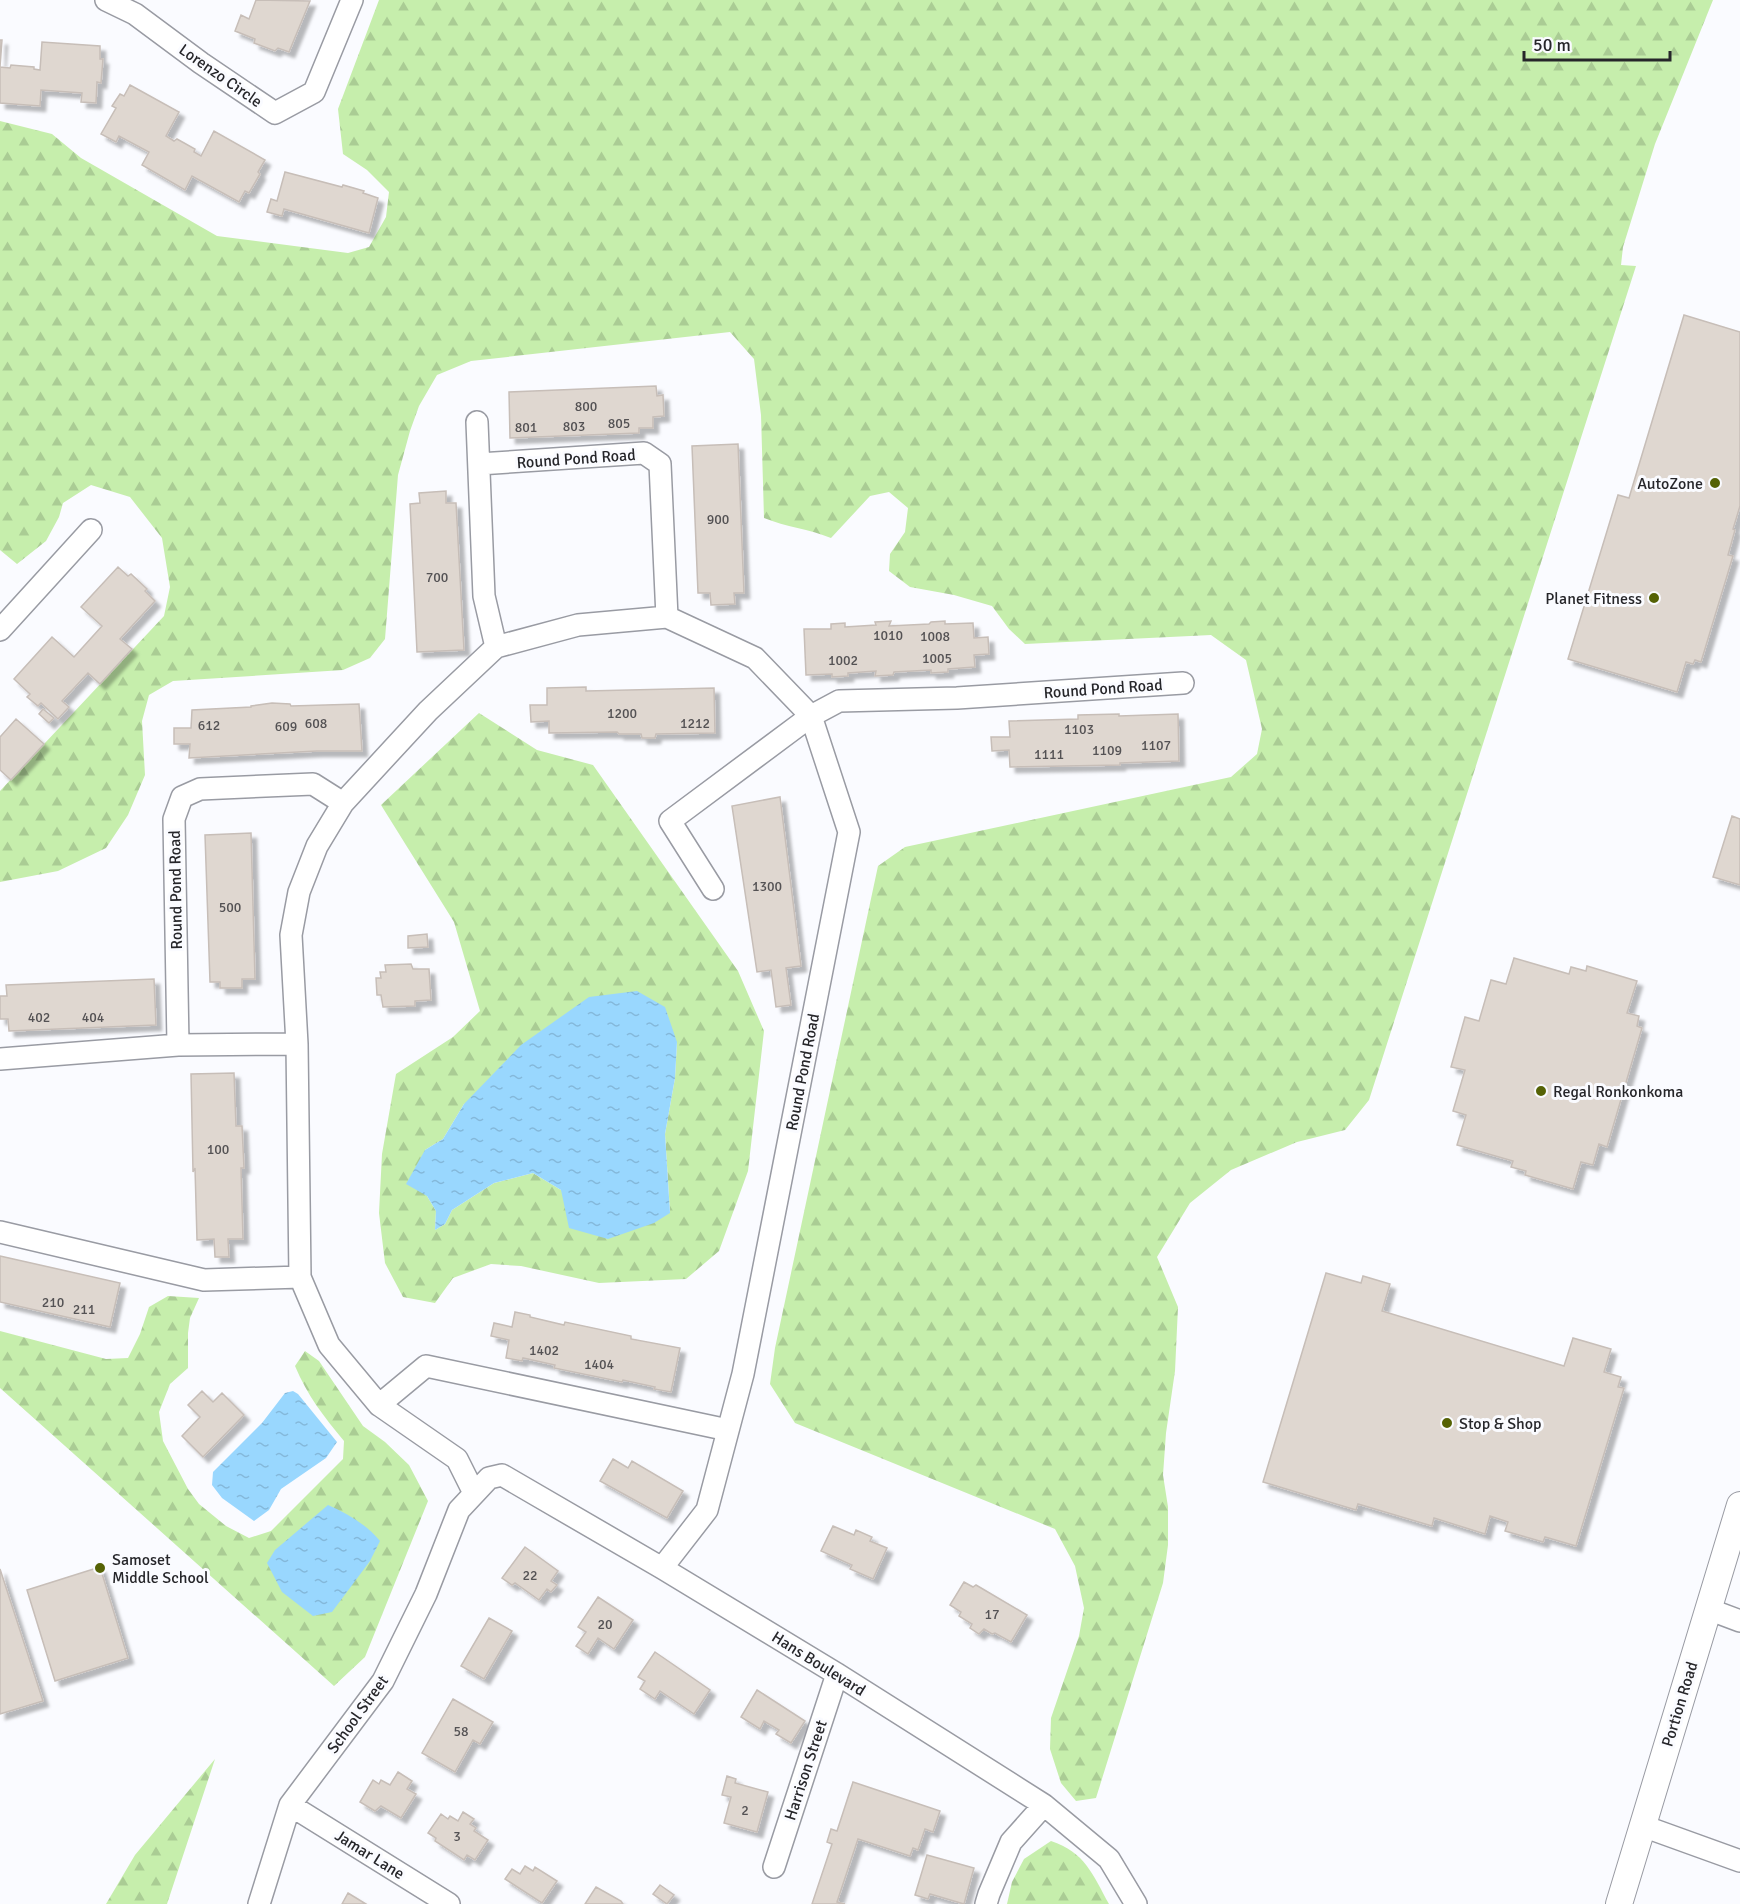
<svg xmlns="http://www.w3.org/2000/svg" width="1740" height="1904" font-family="Signika,sans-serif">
  <defs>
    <pattern id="forest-firs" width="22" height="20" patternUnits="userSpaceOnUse" patternTransform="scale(1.5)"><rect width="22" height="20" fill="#c6eeac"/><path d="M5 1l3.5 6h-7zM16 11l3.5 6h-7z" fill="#aacc94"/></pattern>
    <pattern id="water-ripples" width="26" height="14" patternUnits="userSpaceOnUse" patternTransform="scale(1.5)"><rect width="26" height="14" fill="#99d7fe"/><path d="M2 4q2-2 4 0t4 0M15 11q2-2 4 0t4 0" fill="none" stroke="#84b8da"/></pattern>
    <filter id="shadow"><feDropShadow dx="5.5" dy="5.5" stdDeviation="1.5" flood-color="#0004"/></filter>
  </defs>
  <rect width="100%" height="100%" fill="#fafbff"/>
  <!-- forest -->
  <path fill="url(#forest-firs)" fill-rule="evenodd" d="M379 0H1713L1655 144 1623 247 1621 265 1636 266 1369 1100 1345 1130 1297 1142 1231 1170 1190 1203 1157 1257 1178 1307 1175 1371 1166 1433 1163 1475 1168 1507V1545L1163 1583 1096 1798 1076 1801 1061 1783 1050 1749 1051 1718 1079 1636 1084 1608 1075 1566 1055 1529 795 1423 770 1384 775 1348 878 866 905 847 1231 777 1257 754 1262 729 1246 660 1211 635 1025 644 1009 629 992 606 954 595 910 587 889 571 890 554 905 532 908 508 889 492 870 496 831 538C809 529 786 527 764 518L761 415 754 359 730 332 471 361 437 375 419 406 410 431 398 475 385 639 370 658 343 670 173 681 149 695 142 721 145 775 128 815 106 848 58 871 0 882V791L164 616 170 587 162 538 130 497 91 485 63 503 59 517 46 541 17 564 0 550V121L52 134 81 158 217 236 348 253 369 247 386 217 389 192 367 170 343 154 338 109Z
    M479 713 537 750 593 765 738 971 764 1031 748 1171 719 1251 686 1279 599 1283 521 1266 491 1264 453 1278 435 1303 403 1297 385 1263 379 1213 382 1154 396 1074 453 1037 480 1011 454 922 381 805ZM677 1042 675 1078 665 1134 670 1212 561 1190 533 1173 494 1183 452 1210 445 1224 435 1230 436 1211 427 1196 425 1150 443 1139 464 1104Z
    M168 1296 199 1298 190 1318 188 1333V1368L170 1384 159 1412 163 1441 188 1489 199 1504 226 1526 249 1538 271 1531 343 1459 344 1441C324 1417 307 1395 295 1366L305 1351 319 1361 363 1426 385 1442 409 1465 428 1501 365 1657 334 1686 0 1388V1331L106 1359 128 1358 140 1334 149 1307Z
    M215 1759 167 1904H106L135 1855Z
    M1051 1841C1085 1852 1093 1875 1109 1904H1007L1012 1882 1024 1859Z"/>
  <!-- water -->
  <path fill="url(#water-ripples)" d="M637 991 665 1007 677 1042 675 1078 665 1134 670 1213 654 1223 608 1239 569 1228 561 1190 533 1173 494 1183 452 1210 445 1224 435 1230 436 1211 427 1196 406 1184 425 1150 443 1139 464 1104 521 1045 589 997Z
    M293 1391 298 1394 337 1442 326 1458 281 1489 269 1510 254 1521 222 1498 212 1485 213 1472 262 1423 285 1393Z
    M328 1505C348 1514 366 1524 380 1541L370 1561 332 1612 313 1616 282 1592 267 1563 275 1550Z"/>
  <!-- building -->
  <path fill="#dfd7d0" stroke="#c7beb8" stroke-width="1.5" filter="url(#shadow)" d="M256 0 310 1 289 52 278 48 275 51 254 43 255 39 235 31 241 15 249 19Z
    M0 40H2L0 67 10 68 11 65 34 67V69L40 70 42 42 100 46V59H103L101 83 97 82 96 103 81 102 82 93 41 90 40 106 0 103Z
    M130 85 179 112 166 136 174 141 177 139 195 149 194 152 201 156 214 131 265 160 258 172 260 174 249 193 245 191 239 202 192 176 185 190 142 165 149 152 119 136 116 142 101 134 116 108 112 106 120 94 124 96Z
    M285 172 342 187 343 185 364 191 363 193 378 198 369 233 284 209 282 216 267 212 271 199 277 201Z
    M1684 315 1740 332V506L1733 529 1735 530 1728 555 1733 556 1701 662 1695 660 1693 664 1686 662 1677 692 1568 659 1618 495 1629 498Z
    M656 386 657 396 663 395 664 416 653 417V428H639V433L510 438 509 392Z
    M738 444 744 593H734L735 604 711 605 710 593H698L692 446Z
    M446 491V503H456L464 650 417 652 410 504 420 503 419 493Z
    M118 567 128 576 131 574 147 589 145 591 155 601 120 639 132 649 100 684 88 673 62 701 69 707 58 719 41 703 38 706 27 697 30 694 14 679 52 637 74 657 102 626 81 607Z
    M891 621 889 626 929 624 931 622 945 621V624L973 623 974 638 988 637 989 654 974 655 975 667 948 669V672L931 673V670L894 672 893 675 875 676 876 671 848 673V676L832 677V674L806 675 804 629H831V624L845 623V627L876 625 875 622Z
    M586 687V691L714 688 715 733 656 734 655 738H642L641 734H619L617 732 549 733V721L531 722 530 705H547V688Z
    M272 703 290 704 291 706 359 704 362 751H317L189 758 190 744H174V728H191L192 710 251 707V706Z
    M43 709 54 718 49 723 39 714Z
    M1119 714V716L1178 714 1179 761 1120 763V765L1010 767 1009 750 992 751 991 737H1010L1009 721 1078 719V715Z
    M16 719 44 744 11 780 0 770V737Z
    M780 797 801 966 786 968 791 1005 776 1007 771 970 757 972 732 806Z
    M1732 816 1740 819V885L1713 877Z
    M251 833 255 979H242V988H220V982H210L205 835Z
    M427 934 428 947 408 948V936Z
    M1514 958 1569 974 1571 967 1586 971 1587 966 1637 981 1627 1013 1639 1016 1637 1026 1642 1028 1607 1147 1599 1144 1593 1165 1581 1162 1573 1189 1525 1175 1526 1171 1511 1167 1513 1161 1457 1145 1466 1115 1453 1111 1465 1070 1451 1067 1465 1017 1479 1021 1491 980 1506 984Z
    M411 964 413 969H429L431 1000 415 1001V1006L383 1007 381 995H377L376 978H381L380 972H386L385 965Z
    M154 979 156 1025 9 1031 8 1019H0V996H7L6 985Z
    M234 1073 236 1126H242L244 1168H241L243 1239H228L229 1257H215L214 1239 197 1240 195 1168 193 1172 191 1074Z
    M0 1256 120 1283 110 1327 0 1302Z
    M1326 1273 1361 1283 1363 1276 1390 1284 1382 1311 1564 1366 1573 1338 1611 1349 1604 1372 1621 1377 1618 1387 1624 1388 1576 1546 1545 1537 1543 1542 1505 1531 1508 1522 1490 1516 1485 1534 1434 1518 1432 1526 1358 1504 1356 1510 1263 1482Z
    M515 1312 530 1315V1317L564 1325 565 1322 631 1336V1339L680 1348 671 1392 654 1389 655 1387 623 1380 622 1382 554 1368 555 1365 523 1358 522 1361 506 1358 509 1340 491 1336 494 1323 512 1327Z
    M202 1391 213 1402 222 1393 244 1415 203 1457 182 1436 200 1417 188 1405Z
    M613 1459 628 1468 632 1461 683 1491 667 1518 600 1481Z
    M833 1526 854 1535 856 1530 872 1537 870 1541 887 1548 873 1579 850 1569 852 1565 821 1551Z
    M525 1547 558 1571 551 1581 557 1585 551 1592 547 1589 539 1600 515 1583 512 1585 502 1578Z
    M100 1567 128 1658 55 1681 27 1590Z
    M0 1569 43 1701 0 1714Z
    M964 1582 973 1587 976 1585 1027 1615 1011 1642 995 1633 992 1634 984 1629 979 1634 970 1628 972 1624 959 1616 961 1612 950 1605Z
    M598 1597 633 1620 614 1649 598 1638 588 1654 576 1646 586 1632 578 1627Z
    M489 1618 512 1631 484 1679 461 1666Z
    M655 1652 710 1690 694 1714 660 1691 655 1699 640 1689 645 1681 638 1677Z
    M757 1690 805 1721 791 1743 776 1734 779 1730 764 1721 760 1729 741 1717Z
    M453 1699 493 1722 480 1744 473 1740 455 1772 422 1753Z
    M398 1772 412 1781 407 1789 416 1794 401 1818 381 1806 375 1811 360 1802 373 1780 379 1784 381 1780 390 1785Z
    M727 1776 736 1779 735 1783 768 1792 757 1832 724 1823 731 1797 722 1795Z
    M853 1782 940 1811 933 1832 925 1829 918 1850 913 1848 910 1856 858 1839 837 1902 845 1904H812L832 1844 827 1842 831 1829 837 1831Z
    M463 1812 474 1819 470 1824 476 1828 474 1831 488 1840 475 1860 467 1855 464 1860 435 1841 436 1838 428 1833 441 1814 448 1819 450 1816 458 1821Z
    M927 1855 974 1868 964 1904 930 1894 928 1899 915 1895Z
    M525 1866 533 1871 535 1867 557 1881 542 1903 505 1879 512 1869 520 1874Z
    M660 1885 674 1895 667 1904 653 1894Z
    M596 1887 621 1901 623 1904H585Z
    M348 1893 366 1904H342Z"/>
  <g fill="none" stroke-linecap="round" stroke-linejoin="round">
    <defs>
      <path id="minor" d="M106 0 135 14 201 63 275 113 314 92 352 0
        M477 422 484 596 496 647
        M479 464 644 453 660 464 667 617
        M0 630 91 530
        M713 889 670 821 811 716 839 701 957 698 1183 683
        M178 1045 174 819 182 797 200 789 313 784 343 803
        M0 1059 178 1045 297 1044
        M0 1232 204 1280 300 1277
        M379 1405 426 1366 728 1430
        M474 1493 457 1459 379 1405 329 1345 300 1277 297 1044 291 935 299 892 317 846 343 803 428 711 496 647 578 625 667 617 755 658 811 716 849 832 743 1374 707 1510 662 1568
        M1708 1609 1740 1621
        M290 1805 449 1904
        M1643 1826 1740 1861
        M774 1867 837 1674
        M259 1904 290 1805 383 1681 426 1594 459 1510 489 1478 502 1475 662 1568 837 1674 1044 1805 1109 1859 1136 1904
        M986 1904 989 1894 1011 1842 1044 1805"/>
      <path id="major" d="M1619 1904 1740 1505"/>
    </defs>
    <!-- minor casing -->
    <use href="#minor" stroke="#999ba3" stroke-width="24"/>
    <!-- major casing -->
    <use href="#major" stroke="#999ba3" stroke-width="28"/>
    <!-- minor -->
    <use href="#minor" stroke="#fff" stroke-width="21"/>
    <!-- major -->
    <use href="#major" stroke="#fff" stroke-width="26"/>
  </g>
  <!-- markers -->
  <g fill="#556205" stroke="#fafbff" stroke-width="2">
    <circle cx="1715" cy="483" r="6"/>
    <circle cx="1654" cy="598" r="6"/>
    <circle cx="1541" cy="1091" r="6"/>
    <circle cx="1447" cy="1423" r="6"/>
    <circle cx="100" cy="1568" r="6"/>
  </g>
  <g text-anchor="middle" stroke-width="6" stroke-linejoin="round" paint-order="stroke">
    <!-- number labels -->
    <g font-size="14" fill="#545254">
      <text x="586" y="411">800</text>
      <text x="619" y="428">805</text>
      <text x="574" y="431">803</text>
      <text x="526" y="432">801</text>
      <text x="718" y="524">900</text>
      <text x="437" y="582">700</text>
      <text x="888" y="640">1010</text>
      <text x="935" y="641">1008</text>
      <text x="937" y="663">1005</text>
      <text x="843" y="665">1002</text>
      <text x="622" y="718">1200</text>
      <text x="316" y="728">608</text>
      <text x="695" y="728">1212</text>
      <text x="209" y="730">612</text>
      <text x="286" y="731">609</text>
      <text x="1079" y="734">1103</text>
      <text x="1156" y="750">1107</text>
      <text x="1107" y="755">1109</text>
      <text x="1049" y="759">1111</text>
      <text x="767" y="891">1300</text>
      <text x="230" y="912">500</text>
      <text x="39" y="1022">402</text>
      <text x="93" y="1022">404</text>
      <text x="218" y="1154">100</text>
      <text x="53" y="1307">210</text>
      <text x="84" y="1314">211</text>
      <text x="544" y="1355">1402</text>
      <text x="599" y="1369">1404</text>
      <text x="530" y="1580">22</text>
      <text x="992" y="1619">17</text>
      <text x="605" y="1629">20</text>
      <text x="461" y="1736">58</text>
      <text x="745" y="1815">2</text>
      <text x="457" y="1841">3</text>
    </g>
    <!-- street labels -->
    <g font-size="16" fill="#26262a" stroke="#fafbff">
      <text transform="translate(221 75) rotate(35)" y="6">Lorenzo Circle</text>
      <text transform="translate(576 458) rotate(-4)" y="6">Round Pond Road</text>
      <text transform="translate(1103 688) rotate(-4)" y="6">Round Pond Road</text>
      <text transform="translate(175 890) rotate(-91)" y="6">Round Pond Road</text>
      <text transform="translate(802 1072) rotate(-79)" y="6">Round Pond Road</text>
      <text transform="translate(819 1663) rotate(32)" y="6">Hans Boulevard</text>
      <text transform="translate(1679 1704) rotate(-73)" y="6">Portion Road</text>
      <text transform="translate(357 1714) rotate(-54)" y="6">School Street</text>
      <text transform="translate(805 1770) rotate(-72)" y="6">Harrison Street</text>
      <text transform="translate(370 1854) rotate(32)" y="6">Jamar Lane</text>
    </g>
    <!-- poi labels -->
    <g font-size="16" fill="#26262a" stroke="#fafbff" text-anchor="start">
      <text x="1703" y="489" text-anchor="end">AutoZone</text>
      <text x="1642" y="604" text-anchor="end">Planet Fitness</text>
      <text x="1553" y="1097">Regal Ronkonkoma</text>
      <text x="1459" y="1429">Stop &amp; Shop</text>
      <text x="112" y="1565">Samoset<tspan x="112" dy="18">Middle School</tspan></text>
    </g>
  </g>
  <!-- scale -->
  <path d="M1524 51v9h146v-9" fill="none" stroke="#26262a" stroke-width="3"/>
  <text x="1533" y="51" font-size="18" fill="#26262a" stroke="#fafbff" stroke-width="4.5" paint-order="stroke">50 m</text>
</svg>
